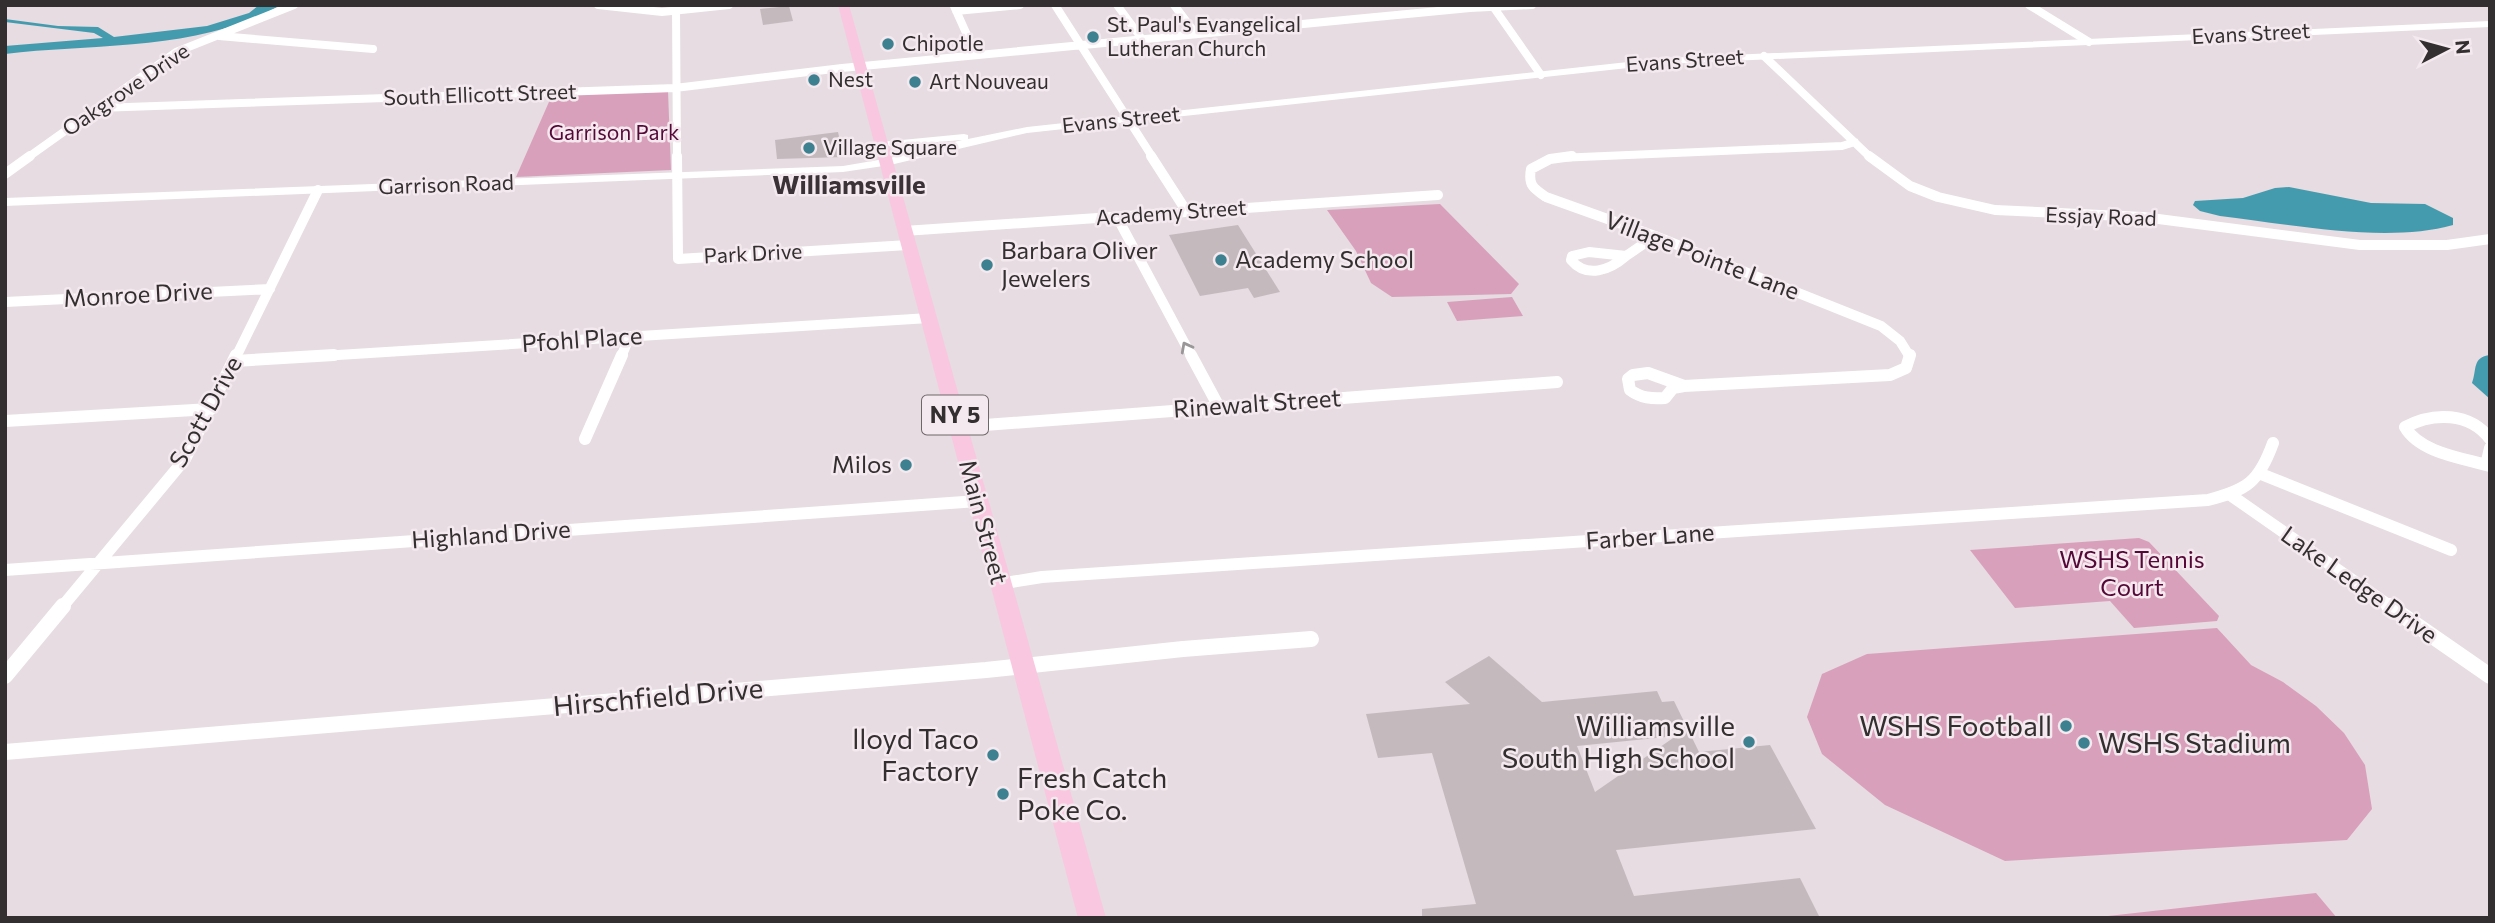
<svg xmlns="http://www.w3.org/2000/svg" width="2495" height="923" font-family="Commissioner,sans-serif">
  <rect width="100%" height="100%" fill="#e6dce1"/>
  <!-- green -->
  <path fill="#d9a0bb" d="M668 91 671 170 516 177 552 95Z
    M1440 204 1519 284 1511 294 1392 297 1371 283 1356 251 1327 210Z
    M1512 297 1523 316 1457 321 1447 302Z
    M2139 538 2149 542 2219 616 2217 621 2134 628 2110 601 2015 608 1970 550Z
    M2217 628 2251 665 2283 682 2316 706 2344 733 2365 765 2372 809 2347 840 2005 861 1885 805 1822 754 1807 717 1822 674 1867 654Z
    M2316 893 2337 918H2090Z"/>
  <!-- water -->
  <path fill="#449bae" d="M259 5H281C198 52 97 43 5 54V46L103 38 94 33 5 22V19L58 26 98 27 114 37 207 26 249 13Z
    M2289 187 2371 203 2425 204 2453 218V225C2386 244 2289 224 2220 216L2200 211 2193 205 2195 201 2243 198 2275 188Z
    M2490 355V399L2472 383C2477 370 2472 357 2490 355Z"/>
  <!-- building -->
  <path fill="#c4babe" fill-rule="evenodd" d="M789 6 793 21 763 25 760 9Z
    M838 132 844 157 777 159 775 140Z
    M1238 225 1280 292 1254 298 1248 288 1200 296 1169 235Z
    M1489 656 1542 702 1657 691 1662 702 1674 701 1699 752 1770 745 1816 829 1616 850 1634 896 1800 878 1820 918H1422V909L1476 904 1432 753 1378 758 1366 714 1470 704 1445 682ZM1676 736 1595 792 1577 746Z"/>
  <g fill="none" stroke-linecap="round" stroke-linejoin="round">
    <!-- minor-far3 -->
    <path stroke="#fff" stroke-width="8" d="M598 5 662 12 729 5
      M1055 5 1153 158
      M1117 5 1142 39
      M1174 5 1196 34
      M1492 5 1541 75
      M2029 5 2089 42
      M954 6 976 55
      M676 11 677 158
      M956 11 1020 5
      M219 36 373 49
      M1764 56 1871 158
      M98 108 675 88 842 68 1470 8 1532 5
      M27 158 176 52 294 5
      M1558 158 1842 146 1855 142"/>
    <!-- minor-far2 -->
    <path stroke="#fff" stroke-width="10" d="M677 156 678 259 908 245
      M1151 156 1187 212
      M1572 156 1550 159 1531 169C1528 185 1533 188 1546 197L1655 236 1881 326 1900 341 1910 357
      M1869 156 1910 186 1938 197 1995 210 2143 217 2360 245H2447L2490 239
      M5 174 30 156
      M1117 217 1192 357
      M904 231 1438 195
      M1589 252 1626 256C1610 270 1587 279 1571 260L1572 256Z
      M1626 256 1655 236
      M5 302 270 289
      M236 357 318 190
      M306 357 929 318
      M621 357 630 336"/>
    <!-- minor-far1 -->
    <path stroke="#fff" stroke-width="12" d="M1191 355 1219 407
      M235 361 334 355
      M1648 373 1684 386 1673 388 1665 398C1652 399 1641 398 1630 390L1628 379 1633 375Z
      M1684 386 1890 375 1906 368 1910 355
      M5 421 211 409
      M958 427 1557 382
      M585 439 622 355
      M2490 439C2470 412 2433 412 2405 427 2420 453 2463 458 2490 466
      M2486 465 2490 448
      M2261 474 2451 550
      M2229 494 2391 607
      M5 570 978 501
      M999 584 1042 577 2208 500C2247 490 2259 482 2273 443
      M62 607 185 459 236 355"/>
    <!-- minor -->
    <path stroke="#fff" stroke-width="16" d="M2389 606 2490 676
      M5 676 63 606
      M5 752 986 670 1183 649 1311 639"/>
    <!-- tertiary -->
    <path fill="#fff" fill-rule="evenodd" d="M2490 21V27L1665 64 1027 133 890 165 843 172 5 206V198L843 166 890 158 962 140 877 147V143L881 142 964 134 968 135V139L1027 127 1665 58Z"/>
    <!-- primary -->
    <path fill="#f9c7df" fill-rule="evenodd" d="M838 5H849L1106 918H1078Z"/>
  </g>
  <!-- one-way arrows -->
  <defs><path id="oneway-chevron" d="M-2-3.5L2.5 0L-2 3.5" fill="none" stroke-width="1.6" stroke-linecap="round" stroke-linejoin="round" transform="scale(1.75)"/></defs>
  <use stroke="#999798" href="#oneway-chevron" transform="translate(1186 347) rotate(-118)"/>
  <!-- markers -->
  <g fill="#3d8190" stroke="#f4e9ee" stroke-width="2.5">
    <circle cx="1093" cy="37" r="7"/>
    <circle cx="888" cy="44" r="7"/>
    <circle cx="814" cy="80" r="7"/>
    <circle cx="915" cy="82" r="7"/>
    <circle cx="809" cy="148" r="7"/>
    <circle cx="1221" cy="260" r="7"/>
    <circle cx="987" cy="265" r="7"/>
    <circle cx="906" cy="465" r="7"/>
    <circle cx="2066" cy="726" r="7"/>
    <circle cx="1749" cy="742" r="7"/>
    <circle cx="2084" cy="743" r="7"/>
    <circle cx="993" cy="755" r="7"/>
    <circle cx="1003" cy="794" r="7"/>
  </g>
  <g text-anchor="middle" stroke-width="5" stroke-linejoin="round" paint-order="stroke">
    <!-- far-poi labels -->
    <g font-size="21" fill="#332f30" stroke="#f4e9ee" text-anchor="start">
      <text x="1107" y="32">St. Paul's Evangelical<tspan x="1107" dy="24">Lutheran Church</tspan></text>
      <text x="902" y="51">Chipotle</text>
      <text x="828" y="87">Nest</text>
      <text x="929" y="89">Art Nouveau</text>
      <text x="823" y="155">Village Square</text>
    </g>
    <!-- far-street labels -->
    <g font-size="21" fill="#332f30" stroke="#f4e9ee">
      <text transform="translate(2251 34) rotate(-3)" y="7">Evans Street</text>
      <text transform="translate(1685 61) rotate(-4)" y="7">Evans Street</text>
      <text transform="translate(126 90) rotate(-34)" y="7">Oakgrove Drive</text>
      <text transform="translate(480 95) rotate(-2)" y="7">South Ellicott Street</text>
      <text transform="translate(1121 120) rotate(-6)" y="7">Evans Street</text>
      <text transform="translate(446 185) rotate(-2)" y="7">Garrison Road</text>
      <text transform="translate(1171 213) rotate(-4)" y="7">Academy Street</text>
      <text transform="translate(2101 217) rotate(2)" y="7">Essjay Road</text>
      <text transform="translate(753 254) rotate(-3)" y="7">Park Drive</text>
    </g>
    <!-- far-park labels -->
    <g font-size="21" fill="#550737" stroke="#f4e9ee">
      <text x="614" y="140">Garrison Park</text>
    </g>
    <!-- shield labels -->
    <rect fill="#f4e9ee" stroke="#6d6769" stroke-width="2" x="922" y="395.5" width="66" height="39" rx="5"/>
    <g font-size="23" font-weight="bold" fill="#332f30">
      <text x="955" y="423">NY 5</text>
    </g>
    <!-- poi labels -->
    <g font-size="24" fill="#332f30" stroke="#f4e9ee" text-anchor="start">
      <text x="1001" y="259">Barbara Oliver<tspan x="1001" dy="28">Jewelers</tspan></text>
      <text x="1235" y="268">Academy School</text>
      <text x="892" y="473" text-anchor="end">Milos</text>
    </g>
    <!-- street labels -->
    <g font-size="24" fill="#332f30" stroke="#f4e9ee">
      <text transform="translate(1702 256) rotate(21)" y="8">Village Pointe Lane</text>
      <text transform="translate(138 295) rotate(-3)" y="8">Monroe Drive</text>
      <text transform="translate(582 340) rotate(-4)" y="8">Pfohl Place</text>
      <text transform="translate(1257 404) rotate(-4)" y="8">Rinewalt Street</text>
      <text transform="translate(206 412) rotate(-61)" y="8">Scott Drive</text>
      <text transform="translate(983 522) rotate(75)" y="8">Main Street</text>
      <text transform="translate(491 535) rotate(-4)" y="8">Highland Drive</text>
      <text transform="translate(1650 537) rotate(-4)" y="8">Farber Lane</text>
      <text transform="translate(2359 585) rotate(35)" y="8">Lake Ledge Drive</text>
    </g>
    <!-- park labels -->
    <g font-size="24" fill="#550737" stroke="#f4e9ee">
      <text x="2132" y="568">WSHS Tennis<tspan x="2132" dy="28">Court</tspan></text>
    </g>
    <!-- far-district labels -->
    <g font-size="26" font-weight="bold" fill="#3a3236" stroke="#f4e9ee">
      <text x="849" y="194">Williamsville</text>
    </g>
    <!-- near-street labels -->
    <g font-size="28" fill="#332f30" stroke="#f4e9ee">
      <text transform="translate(658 697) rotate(-5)" y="10">Hirschfield Drive</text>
    </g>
    <!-- near-poi labels -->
    <g font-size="28" fill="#332f30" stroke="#f4e9ee" text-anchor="end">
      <text x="1735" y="736">Williamsville<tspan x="1735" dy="32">South High School</tspan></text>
      <text x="2052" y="736">WSHS Football</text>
      <text x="979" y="749">lloyd Taco<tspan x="979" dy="32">Factory</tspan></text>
      <text x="2098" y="753" text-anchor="start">WSHS Stadium</text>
      <text x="1017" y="788" text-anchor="start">Fresh Catch<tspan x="1017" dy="32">Poke Co.</tspan></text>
    </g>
  </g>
  <!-- border -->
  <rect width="2495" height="923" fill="none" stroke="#332f30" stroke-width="14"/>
  <!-- north arrow -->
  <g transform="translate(2446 49) rotate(84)" stroke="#f4e9ee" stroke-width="5" paint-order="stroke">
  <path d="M0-5L12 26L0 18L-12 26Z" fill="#332f30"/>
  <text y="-10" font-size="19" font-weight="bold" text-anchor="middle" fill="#332f30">N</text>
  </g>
</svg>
